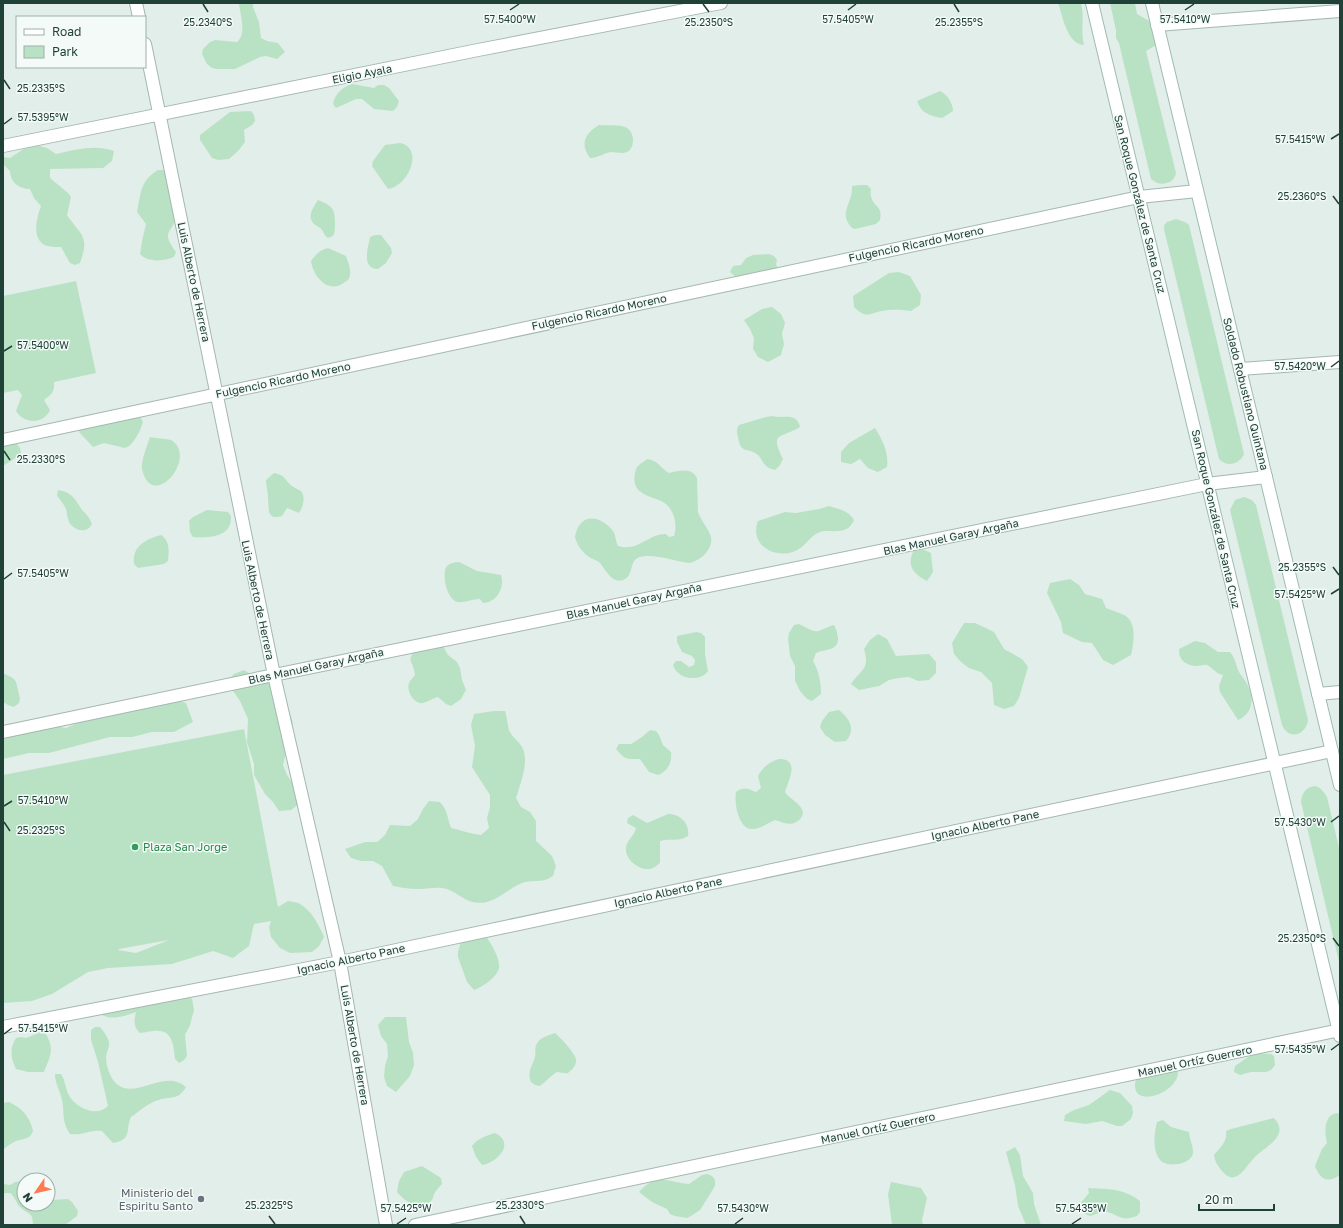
<svg xmlns="http://www.w3.org/2000/svg" width="1343" height="1228" font-family="'Golos Text',sans-serif">
  <rect width="100%" height="100%" fill="#e2eee9"/>
  <!-- green -->
  <path fill="#b9e2c4" fill-rule="evenodd" d="M239 3H253V7L259 22 261 38 267 41 278 43 285 52 277 59 266 56 260 57 235 69H217L212 68 207 64 202 54 203 49 210 42 215 40 237 42C247 34 240 15 239 3Z
    M1058 3H1081C1085 18 1080 29 1084 45 1067 44 1063 17 1058 3Z
    M1110 3H1135L1137 14 1156 25 1158 44 1146 51 1176 173C1174 183 1165 185 1157 183L1151 179 1119 43 1116 38V30Z
    M352 84 374 88 378 85H384L389 88 399 101 397 107 393 111 374 109 362 99H356L336 108 333 104C335 94 342 87 352 84Z
    M940 91C947 94 953 103 953 111L942 118C930 116 921 113 917 101Z
    M251 111 254 115 255 121 252 125 244 130 245 142 238 151 229 159 218 160 212 158 200 140V135L230 112Z
    M599 125C607 126 620 124 627 128 635 133 635 148 627 152 622 154 616 152 611 152 604 153 598 158 590 158 579 143 586 133 599 125Z
    M400 143C425 148 408 187 388 189L372 166 373 161 385 145Z
    M36 145 47 148 56 154C75 150 95 144 114 151L112 161 103 168 50 169V178L68 193 71 197 67 215C81 236 90 235 80 263L75 265 70 263 61 247C56 247 49 247 45 245 31 238 37 217 41 206L34 198 30 189C19 189 10 182 10 171L3 164V157L10 158 25 148Z
    M158 170H163C168 176 170 184 170 191 171 192 170 196 170 197 171 204 178 208 177 215 172 235 160 230 176 252L174 257C165 261 148 263 140 254L142 241 146 224 137 212C141 193 140 181 158 170Z
    M860 185H867L871 189C871 191 870 193 871 196 873 207 883 205 880 220L876 224 855 229 852 228C842 216 846 212 850 199 852 195 852 190 852 186Z
    M318 200C332 206 335 208 335 223 335 228 335 232 333 236L328 238C324 235 324 233 322 230 320 227 316 226 314 224 306 216 314 207 318 200Z
    M1176 219 1185 222 1189 225 1244 454C1240 464 1227 468 1219 459L1164 229V225L1167 222Z
    M375 235H381L391 248 392 253 386 263 378 269C361 269 368 248 370 237Z
    M328 248 346 256C348 262 351 268 350 275 350 278 348 280 345 282 329 295 313 277 311 261 316 254 320 250 328 248Z
    M769 254 774 256 777 260 776 264 778 269 775 280 770 283 745 277H736L730 272 733 266 741 265 746 258 753 255Z
    M899 272 910 276 921 295 920 305 911 311C902 310 892 309 882 311 867 314 867 319 854 307L853 296 889 273Z
    M76 281 96 373 54 382C55 392 51 395 44 400L50 410C43 425 24 424 16 411L22 395 18 390 3 393V296Z
    M772 307 781 314 785 323 782 334 784 344 781 355 768 362 758 357 753 349 754 338 750 329 744 320 762 309Z
    M139 415 143 422C140 431 134 445 125 448L104 443 93 447 79 432 80 429Z
    M772 416C783 419 797 412 800 427 781 439 769 431 783 459L780 465 775 470C765 468 764 463 759 456 749 446 741 456 738 437 737 432 736 429 739 425L766 417Z
    M875 428C883 441 889 453 887 467L878 472 868 468 860 459 851 464 841 462V452L849 443Z
    M150 437C155 438 168 439 171 440 196 455 162 500 147 481 144 476 141 470 142 464 143 455 147 446 150 437Z
    M3 439H13L20 448 21 453 17 457 3 466Z
    M647 459C658 460 660 468 669 473 679 471 691 467 697 478L698 512C701 521 709 529 711 537 713 550 700 561 689 563 675 561 653 553 640 557 628 560 635 576 623 580 612 584 605 569 600 563 597 560 592 559 589 557 582 552 577 545 575 537 579 513 599 514 613 531 616 535 615 541 618 546 639 552 647 534 666 534L669 537 674 536C678 524 674 507 661 501 655 498 647 497 641 492 633 487 633 476 637 467 639 464 644 462 647 459Z
    M274 473C286 475 284 480 292 486 294 488 298 489 301 491 306 497 303 507 299 513L287 508 282 516C266 521 269 508 268 497 268 491 266 486 266 480Z
    M58 490C73 492 75 500 83 511 88 516 89 517 92 524 87 534 74 531 69 522 67 517 67 513 66 509 64 504 59 499 57 495Z
    M1244 497 1252 500 1256 505 1308 720C1306 735 1289 741 1282 725L1230 510 1235 500Z
    M829 506C839 509 849 511 854 520 846 539 827 526 816 534 808 539 804 548 795 551 774 560 749 544 758 521L785 512 796 513 819 509Z
    M207 510 228 512 231 516C232 538 209 538 193 537L190 532 189 521 193 517Z
    M161 535C170 541 169 551 168 561L164 564 138 568 134 564C132 546 146 539 161 535Z
    M916 546 931 553 933 572 927 581C910 572 906 563 916 546Z
    M459 562 477 571 501 575C505 587 497 603 483 603L480 599C472 599 465 603 458 602 447 600 441 574 447 566 450 563 455 562 459 562Z
    M1070 579 1079 585 1085 594 1102 599 1106 608C1111 610 1118 612 1124 615 1137 621 1134 643 1131 655L1113 665 1103 660 1092 643 1082 642 1063 633 1061 622 1047 593 1050 583Z
    M964 623H975L994 632 1004 649 1022 659 1028 667 1019 698 1014 706 1004 709 994 705 992 683 981 672 969 668 961 662 954 654 952 643Z
    M799 624C806 627 814 634 821 630 826 628 829 626 834 625 837 630 837 633 838 638 839 651 824 649 816 653L813 661C819 671 821 682 821 694L812 701 807 699 800 691 795 681V666L790 656 788 639 789 633 794 625Z
    M696 632 701 633 705 637V654L708 671C699 683 677 679 673 665L676 661H681L689 667 694 665 695 660 692 656 682 652 677 642V636Z
    M878 634 887 639 896 656 929 654 936 662V673L929 680 918 681 909 677 899 678 889 680 879 686 859 690 851 684C862 668 870 670 864 649L870 640Z
    M1195 641 1205 643 1218 652H1230C1235 658 1236 665 1239 672 1242 677 1246 681 1248 686 1255 699 1252 714 1238 720L1220 692 1219 686 1223 675C1216 674 1213 668 1207 665 1205 664 1200 666 1197 666 1187 666 1178 660 1179 649Z
    M443 646 448 655 457 662 460 668 462 680 466 690 461 699 451 706 446 704 438 697C433 698 428 702 423 703 414 705 406 691 409 683 410 680 413 678 415 675 413 659 405 663 417 647Z
    M244 670 264 682 274 685 281 692 286 701 293 723 283 765 287 775 299 793 300 803 291 810 279 811 273 802 265 794 254 775V764L247 742 248 719 240 701 227 682 234 674Z
    M3 673 13 678 16 682 20 698 19 703 14 707 8 705 3 702Z
    M164 696 186 703 193 722 174 732H152L132 737H110L49 753H29L3 759V733L44 724 66 728 103 712Z
    M839 710C850 719 856 729 846 741L835 742 825 735 820 727 822 721 829 712Z
    M494 711H505C507 716 508 730 510 732 513 738 519 741 522 747 530 760 520 785 516 798L521 807 530 812 536 821V841L552 856 556 866 553 876C540 884 538 879 525 882 513 885 500 899 487 902 468 906 462 895 447 889 437 886 427 889 417 889 409 889 400 887 393 886L382 866 373 861H361L351 858 345 849 365 842H377L385 835 390 825 410 826 418 819 423 809 429 801 440 802C448 811 447 817 451 828 461 830 471 834 481 835L489 828 487 818 490 807V795L472 767 475 746 471 725 474 714Z
    M244 729 278 907 288 901C292 902 297 902 300 904 312 911 319 925 324 937L319 946 312 952 290 953 280 948 271 937 269 927 271 921 254 924 249 946 233 958 213 951 172 964 108 968 88 972 52 994 32 1001 3 1003V775ZM169 940 136 953 118 950 119 949Z
    M650 730 656 731 659 735 663 745 671 752C672 763 668 771 658 775L649 772 640 759C626 759 625 760 616 749L619 744H631L642 737Z
    M779 759C801 759 788 781 785 792 789 800 813 808 798 821 790 827 783 822 775 820 768 823 758 830 751 829 738 828 734 802 736 792 744 786 748 789 756 792L761 788 758 776C762 768 769 762 779 759Z
    M1314 786C1321 787 1323 791 1327 797L1340 852V966L1301 802C1302 793 1305 788 1314 786Z
    M668 814C680 814 690 823 688 836 680 842 669 838 660 841V863C656 866 653 869 649 869 638 870 624 858 626 847 627 840 635 835 636 828L627 823 628 818 633 815 647 823Z
    M484 934C490 941 503 962 498 971 494 979 482 987 474 990L467 982 458 957V952L461 941Z
    M188 996 192 999 194 1010 190 1025 185 1035 187 1056 184 1060 179 1063 175 1059C174 1049 173 1031 159 1031 153 1030 146 1033 140 1033 133 1027 134 1020 136 1012 125 1016 111 1021 100 1014L99 1004 109 999Z
    M385 1017H406L409 1042 413 1053 414 1065 410 1076 396 1092 387 1086 384 1077 385 1066 388 1056 387 1044 381 1036 378 1025Z
    M95 1027H100C104 1032 110 1039 109 1046 108 1050 106 1054 106 1058 106 1067 111 1080 118 1085 137 1099 165 1068 186 1087 178 1101 170 1096 159 1100 149 1102 140 1111 131 1117 125 1129 133 1140 113 1143L102 1131C91 1129 81 1136 70 1134 61 1120 65 1114 62 1100 60 1090 55 1084 55 1074H61C66 1081 65 1090 70 1097 78 1109 97 1117 108 1106L98 1062 91 1040V1030Z
    M41 1032 46 1034C55 1050 50 1056 44 1072H28L16 1069C11 1059 9 1049 16 1038L21 1037 26 1038Z
    M555 1033C561 1038 574 1052 576 1059 577 1065 572 1070 568 1073 565 1074 561 1072 557 1072 554 1073 544 1083 540 1086L535 1085 531 1082C527 1071 532 1067 535 1057 536 1052 534 1046 538 1042 541 1037 550 1035 555 1033Z
    M1254 1053 1271 1054 1274 1056 1275 1065 1271 1070 1266 1072H1251L1240 1075 1234 1072 1235 1066Z
    M1174 1068 1178 1071C1180 1092 1134 1109 1135 1085 1135 1081 1138 1076 1139 1073Z
    M1110 1090 1120 1093 1132 1106 1133 1113 1131 1119 1122 1126H1117L1102 1121 1086 1124 1064 1121 1065 1115 1074 1110 1089 1105Z
    M9 1102C22 1108 30 1117 33 1131 29 1141 22 1138 14 1142 10 1144 6 1147 3 1150V1103Z
    M1338 1113 1340 1115V1175C1327 1184 1320 1179 1315 1166L1322 1149 1327 1143C1324 1131 1324 1114 1338 1113Z
    M1274 1118C1291 1136 1264 1147 1254 1158 1245 1167 1236 1188 1222 1171 1218 1166 1215 1162 1214 1155 1220 1148 1228 1141 1226 1131L1231 1129Z
    M1163 1120 1171 1127 1189 1132C1189 1137 1194 1149 1193 1153 1192 1164 1169 1168 1161 1161 1152 1152 1154 1133 1157 1122Z
    M495 1133C516 1143 497 1163 482 1165L476 1157 472 1146C478 1138 486 1136 495 1133Z
    M1015 1147 1020 1155 1023 1176 1033 1193 1034 1204 1041 1225H1026L1018 1206 1015 1185 1006 1152Z
    M422 1166 441 1178 442 1184C440 1186 438 1188 436 1191 433 1194 434 1199 430 1202 419 1211 404 1201 397 1192L399 1181 404 1172Z
    M707 1174 712 1176 715 1180V1186L700 1210 691 1216 687 1218 675 1216 670 1214 667 1209 652 1202 639 1192C657 1172 666 1182 689 1184L702 1175Z
    M24 1181V1204H48V1199L52 1200 68 1199 72 1202 78 1211 77 1216 65 1225H33C33 1211 28 1215 20 1207 16 1203 15 1197 10 1193H5L3 1195V1184L10 1185 15 1182Z
    M891 1182 921 1188 927 1198 922 1220 923 1225H892L888 1194Z
    M1088 1188C1108 1189 1123 1188 1140 1201V1212L1137 1216C1121 1222 1119 1215 1105 1211L1090 1216 1085 1214 1079 1205 1089 1193Z"/>
  <g fill="none" stroke-linecap="round" stroke-linejoin="round">
    <defs>
      <path id="street" d="M136 3 139 17
        M1157 25 1340 11
        M145 44 274 675 340 962 386 1225
        M3 146 478 50 721 3
        M1240 369 1340 362
        M3 440 1139 197 1197 191
        M1318 694 1340 692
        M3 732 274 675 1207 484 1266 477
        M3 1027 340 962 1332 751
        M415 1225 1340 1030"/>
      <path id="secondary" d="M1092 3 1340 1036
        M1152 3 1340 785"/>
    </defs>
    <!-- street casing -->
    <use href="#street" stroke="#a4b7b0" stroke-width="14"/>
    <!-- secondary casing -->
    <use href="#secondary" stroke="#9fbbb1" stroke-width="14"/>
    <!-- street -->
    <use href="#street" stroke="#fff" stroke-width="12"/>
    <!-- secondary -->
    <use href="#secondary" stroke="#fff" stroke-width="12"/>
  </g>
  <!-- ticks -->
  <path fill="none" stroke="#204138" stroke-width="1.5" d="M203 4 208 12M703 4 709 12M954 4 959 12M510 10 519 4M848 10 856 4M1185 10 1194 4M4 80 10 89M4 124 12 118M1331 139 1339 134M1333 196 1339 204M4 351 12 346M1331 367 1339 361M4 451 10 460M1333 567 1339 575M4 579 12 573M1331 594 1339 589M4 806 12 801M4 822 10 831M1331 822 1339 816M1333 938 1339 946M4 1034 12 1028M1331 1050 1339 1044M269 1216 275 1224M520 1216 525 1224M397 1224 406 1218M735 1224 743 1218M1072 1224 1081 1218"/>
  <!-- markers -->
  <circle fill="#2e9e5b" stroke="#f3faf7" stroke-width="1.5" cx="135" cy="847" r="4"/>
  <circle fill="#6b7280" stroke="#f3faf7" stroke-width="1.5" cx="201" cy="1199" r="4"/>
  <g text-anchor="middle" stroke-width="3" stroke-linejoin="round" paint-order="stroke">
    <!-- street labels -->
    <g font-size="11" fill="#204138" stroke="#f3faf7">
      <text transform="translate(362 74) rotate(-11)" y="4">Eligio Ayala</text>
      <text transform="translate(1140 204) rotate(76)" y="4">San Roque González de Santa Cruz</text>
      <text transform="translate(916 244) rotate(-12)" y="4">Fulgencio Ricardo Moreno</text>
      <text transform="translate(194 282) rotate(78)" y="4">Luis Alberto de Herrera</text>
      <text transform="translate(599 312) rotate(-12)" y="4">Fulgencio Ricardo Moreno</text>
      <text transform="translate(283 380) rotate(-12)" y="4">Fulgencio Ricardo Moreno</text>
      <text transform="translate(1246 394) rotate(76)" y="4">Soldado Robustiano Quintana</text>
      <text transform="translate(1216 519) rotate(77)" y="4">San Roque González de Santa Cruz</text>
      <text transform="translate(951 537) rotate(-12)" y="4">Blas Manuel Garay Argaña</text>
      <text transform="translate(258 600) rotate(78)" y="4">Luis Alberto de Herrera</text>
      <text transform="translate(634 601) rotate(-12)" y="4">Blas Manuel Garay Argaña</text>
      <text transform="translate(316 666) rotate(-12)" y="4">Blas Manuel Garay Argaña</text>
      <text transform="translate(985 825) rotate(-12)" y="4">Ignacio Alberto Pane</text>
      <text transform="translate(668 892) rotate(-12)" y="4">Ignacio Alberto Pane</text>
      <text transform="translate(351 959) rotate(-12)" y="4">Ignacio Alberto Pane</text>
      <text transform="translate(355 1045) rotate(80)" y="4">Luis Alberto de Herrera</text>
      <text transform="translate(1195 1061) rotate(-12)" y="4">Manuel Ortíz Guerrero</text>
      <text transform="translate(878 1128) rotate(-12)" y="4">Manuel Ortíz Guerrero</text>
    </g>
    <!-- leisure labels -->
    <g font-size="11" fill="#27864d" stroke="#f3faf7" text-anchor="start">
      <text x="143" y="851">Plaza San Jorge</text>
    </g>
    <!-- worship labels -->
    <g font-size="11" fill="#5b616d" stroke="#f3faf7" text-anchor="end">
      <text x="193" y="1197">Ministerio del<tspan x="193" dy="13">Espiritu Santo</tspan></text>
    </g>
  </g>
  <g font-size="10" text-anchor="middle" fill="#204138" stroke="#f3faf7" stroke-width="3" stroke-linejoin="round" paint-order="stroke">
    <text x="510" y="23">57.5400°W</text>
    <text x="848" y="23">57.5405°W</text>
    <text x="1185" y="23">57.5410°W</text>
    <text x="208" y="26">25.2340°S</text>
    <text x="709" y="26">25.2350°S</text>
    <text x="959" y="26">25.2355°S</text>
    <text x="41" y="92">25.2335°S</text>
    <text x="43" y="121">57.5395°W</text>
    <text x="1300" y="143">57.5415°W</text>
    <text x="1302" y="200">25.2360°S</text>
    <text x="43" y="349">57.5400°W</text>
    <text x="1300" y="370">57.5420°W</text>
    <text x="41" y="463">25.2330°S</text>
    <text x="1302" y="571">25.2355°S</text>
    <text x="43" y="577">57.5405°W</text>
    <text x="1300" y="598">57.5425°W</text>
    <text x="43" y="804">57.5410°W</text>
    <text x="1300" y="826">57.5430°W</text>
    <text x="41" y="834">25.2325°S</text>
    <text x="1302" y="942">25.2350°S</text>
    <text x="43" y="1032">57.5415°W</text>
    <text x="1300" y="1053">57.5435°W</text>
    <text x="269" y="1209">25.2325°S</text>
    <text x="520" y="1209">25.2330°S</text>
    <text x="406" y="1212">57.5425°W</text>
    <text x="743" y="1212">57.5430°W</text>
    <text x="1081" y="1212">57.5435°W</text>
  </g>
  <!-- border -->
  <rect width="1343" height="1228" fill="none" stroke="#204138" stroke-width="8"/>
  <!-- legend -->
  <rect x="16" y="16" width="130" height="52" fill="#f3faf7" stroke="#9fb0ab"/>
  <rect x="24" y="29" width="20" height="6" fill="#ffffff" stroke="#9fb0ab"/>
  <text x="52" y="36" font-size="12" fill="#204138">Road</text>
  <rect x="24" y="46" width="20" height="12" fill="#b9e2c4" stroke="#9fb0ab"/>
  <text x="52" y="56" font-size="12" fill="#204138">Park</text>
  <!-- north arrow -->
  <g transform="translate(36 1192) rotate(236)"><circle r="19" fill="#f3faf7" stroke="#9fb0ab"/>
  <path d="M0-3L7 15L0 10L-7 15Z" fill="#ff7a4f"/>
  <text y="-6" font-size="11" font-weight="bold" text-anchor="middle" fill="#204138">N</text>
  </g>
  <!-- scale -->
  <path d="M1199 1204v6h75v-6" fill="none" stroke="#204138" stroke-width="2"/>
  <text x="1205" y="1204" font-size="12" fill="#204138" stroke="#f3faf7" stroke-width="3" paint-order="stroke">20 m</text>
</svg>
